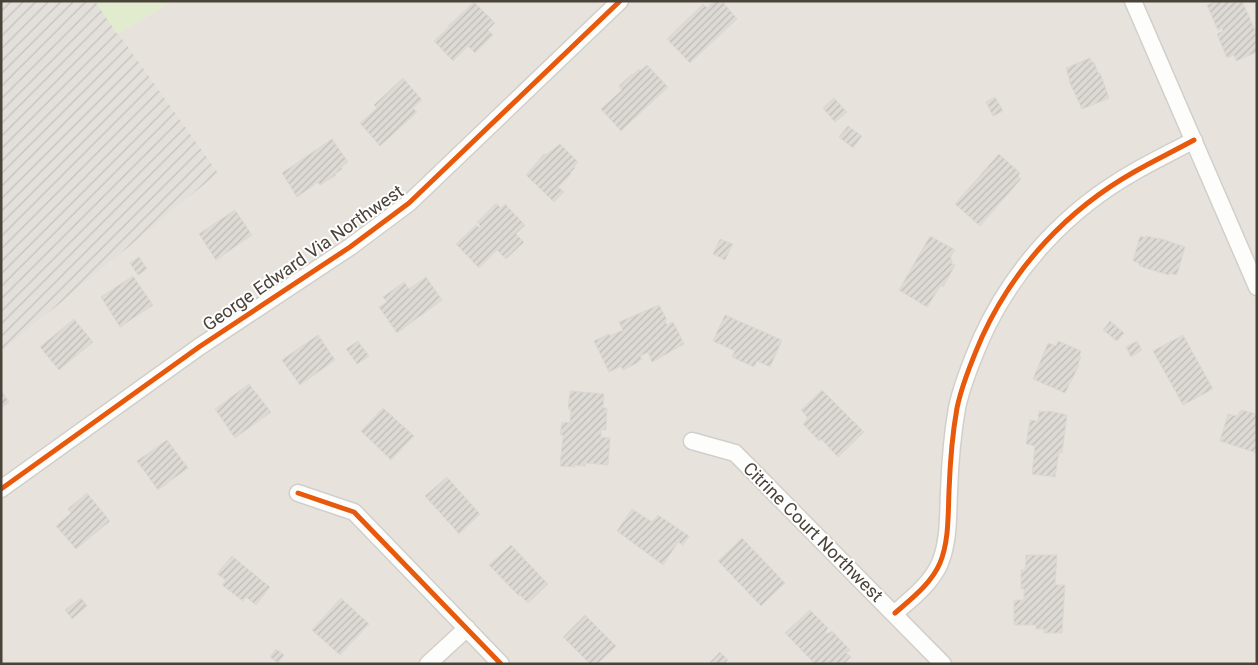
<svg xmlns="http://www.w3.org/2000/svg" width="1258" height="665" font-family="Roboto,sans-serif">
  <defs>
    <pattern id="industrial-furrows" width="10" height="10" patternUnits="userSpaceOnUse" patternTransform="scale(1.25)"><rect width="10" height="10" fill="#e3e0dc"/><path d="M-1 1l2-2M0 10L10 0M9 11l2-2" fill="none" stroke="#c4c1be"/></pattern>
    <pattern id="building-hatch" width="6" height="6" patternUnits="userSpaceOnUse" patternTransform="scale(1.25)"><rect width="6" height="6" fill="#dddad6"/><path d="M-1 1l2-2M0 6l6-6M5 7l2-2" fill="none" stroke="#bfbcb8"/></pattern>
  </defs>
  <rect width="100%" height="100%" fill="#f3f1ed"/>
  <!-- residential -->
  <path fill="#e7e3dc" d="M172 1H1257V664H1V352L217 173 117 34Z"/>
  <!-- industrial -->
  <path fill="url(#industrial-furrows)" d="M1 1H95L218 173 1 352Z"/>
  <!-- green -->
  <path fill="#e1ecce" d="M95 1H172L117 34Z"/>
  <!-- building -->
  <path fill="url(#building-hatch)" stroke="#dbd8d3" d="M714 1H722L737 19 690 63 667 39 703 4 707 8Z
    M1217 1H1242L1257 35V52L1236 61 1234 55 1227 58 1217 34 1223 31 1222 28 1218 30 1207 5Z
    M474 2 495 23 488 30 493 35 475 53 468 46 453 61 434 41 450 26H448Z
    M1090 58 1092 63 1094 62 1098 73H1100L1109 98 1082 109 1069 81H1070L1066 68Z
    M647 65 668 87 621 131 601 109 622 90 619 86 632 74 633 75 639 69 640 71Z
    M403 78 422 100 413 108 417 112 380 146 360 123 377 108 374 105Z
    M995 97 1003 111 993 116 986 102Z
    M834 98 847 112 835 122 823 108Z
    M848 126 862 136 853 148 839 137Z
    M332 139 348 162 341 167 342 169 335 174 336 175 320 185 318 182 297 197 282 173Z
    M560 144 578 162 574 167 575 168 570 173 571 174 558 187 564 192 554 202 526 175 544 154 546 155Z
    M999 154 1020 173 1018 176 1021 179 980 226 955 204Z
    M496 203 501 208 505 204 525 225 516 234 524 242 506 259 497 250 479 268 456 244 476 225 480 228 481 227 477 222Z
    M235 210 252 235 216 260 199 234Z
    M930 236 955 250 950 258 952 259 951 263 955 265 943 287 941 285 927 307 899 290Z
    M1140 236 1146 238V236L1159 239V238L1185 247 1177 275 1169 273V275L1145 268 1139 265V263L1133 261Z
    M720 239 733 244 725 260 713 254Z
    M139 257 147 269 138 275 130 263Z
    M133 276 153 305 120 327 101 297Z
    M426 277 442 300 397 333 379 307 387 302 383 297 404 282 409 289Z
    M659 305 667 320 665 321 667 325 673 322 684 344 652 362 648 352 640 356 642 359 637 363 623 370 621 366 609 372 594 341 609 334 610 336 623 330 619 322Z
    M725 315 782 340 770 367 757 361 754 367 732 357 735 351 713 341Z
    M74 319 93 342 59 370 40 347Z
    M1110 321 1124 333 1117 341 1103 330Z
    M318 335 335 360 300 385 282 360Z
    M1183 335 1213 389 1183 405 1153 351Z
    M358 341 369 356 357 364 346 349Z
    M1058 341 1081 351 1079 357H1081L1078 364 1079 365 1065 393 1033 379 1048 343 1056 346Z
    M1137 341 1142 350 1131 357 1126 347Z
    M249 384 271 412 235 438 215 409Z
    M822 390 864 432 838 457 821 439 819 441 803 424 808 418 801 410Z
    M1 391 9 402 1 408Z
    M570 391 604 394 603 408H607L606 430H601V437L610 438 608 465 585 463V466L575 465V467L560 466 563 435H560L562 422 570 423 571 409H568Z
    M383 408 414 436 391 460 361 431Z
    M1241 410 1257 414V453L1220 441 1228 414 1237 416Z
    M1039 411 1047 412 1049 411 1067 415 1062 453 1059 452 1055 477 1032 474 1035 446 1026 444 1030 420 1038 421Z
    M167 440 188 468 158 490 137 461Z
    M447 477 480 514 459 534 425 496Z
    M87 493 110 521 76 549 56 526 71 513 68 509Z
    M632 509 652 522 658 515 689 536 683 545 678 542 663 565 617 531Z
    M742 538 785 583 761 606 718 561Z
    M511 545 548 584 528 603 520 595 519 596 489 565Z
    M1026 555H1057L1055 585H1065L1062 633H1044V629H1036V625H1014V600H1024V589H1021V570H1025Z
    M232 556 270 587 256 605 246 597 243 601 222 585 226 580 217 574Z
    M81 598 87 606 72 619 65 610Z
    M341 598 369 624 340 655 312 630Z
    M810 610 828 628 825 632 827 634 832 631 850 650 846 653 851 657 844 664H815L785 633Z
    M585 615 616 646 597 664H590L563 637Z
    M276 649 284 655 278 663 270 657Z
    M720 652 728 660 724 664H713L710 662Z"/>
  <g fill="none" stroke-linecap="round" stroke-linejoin="round">
    <defs>
      <path id="minor" d="M1133 1 1257 287
        M692 441 735 453 943 664
        M1 489 199 347 350 247 409 203 620 1
        M298 493 354 512 501 664
        M895 613C911 599 931 584 940 563 949 541 948 515 949 491 950 464 952 436 957 408 962 384 972 360 982 337 1014 267 1067 210 1134 172 1153 161 1174 151 1194 140
        M428 664 467 628"/>
    </defs>
    <!-- minor casing -->
    <use href="#minor" stroke="#d1cfcb" stroke-width="19"/>
    <!-- minor -->
    <use href="#minor" stroke="#fdfdfc" stroke-width="16"/>
    <defs>
      <path id="cycleway" d="M1 489 199 347 350 247 409 203 620 1
        M298 493 354 512 501 664
        M895 613C911 599 931 584 940 563 949 541 948 515 949 491 950 464 952 436 957 408 962 384 972 360 982 337 1014 267 1067 210 1134 172 1153 161 1174 151 1194 140"/>
    </defs>
    <!-- cycleway casing -->
    <use href="#cycleway" stroke="#fff" stroke-width="8"/>
    <!-- cycleway -->
    <use href="#cycleway" stroke="#e8590c" stroke-width="5"/>
  </g>
  <g text-anchor="middle" stroke-width="4" stroke-linejoin="round" paint-order="stroke">
    <!-- street labels -->
    <g font-size="18" fill="#4a4339" stroke="#fff">
      <text transform="translate(303 258) rotate(-35)" y="6">George Edward Via Northwest</text>
      <text transform="translate(813 532) rotate(45)" y="6">Citrine Court Northwest</text>
    </g>
  </g>
  <!-- border -->
  <rect width="1258" height="665" fill="none" stroke="#4a4339" stroke-width="5"/>
</svg>
